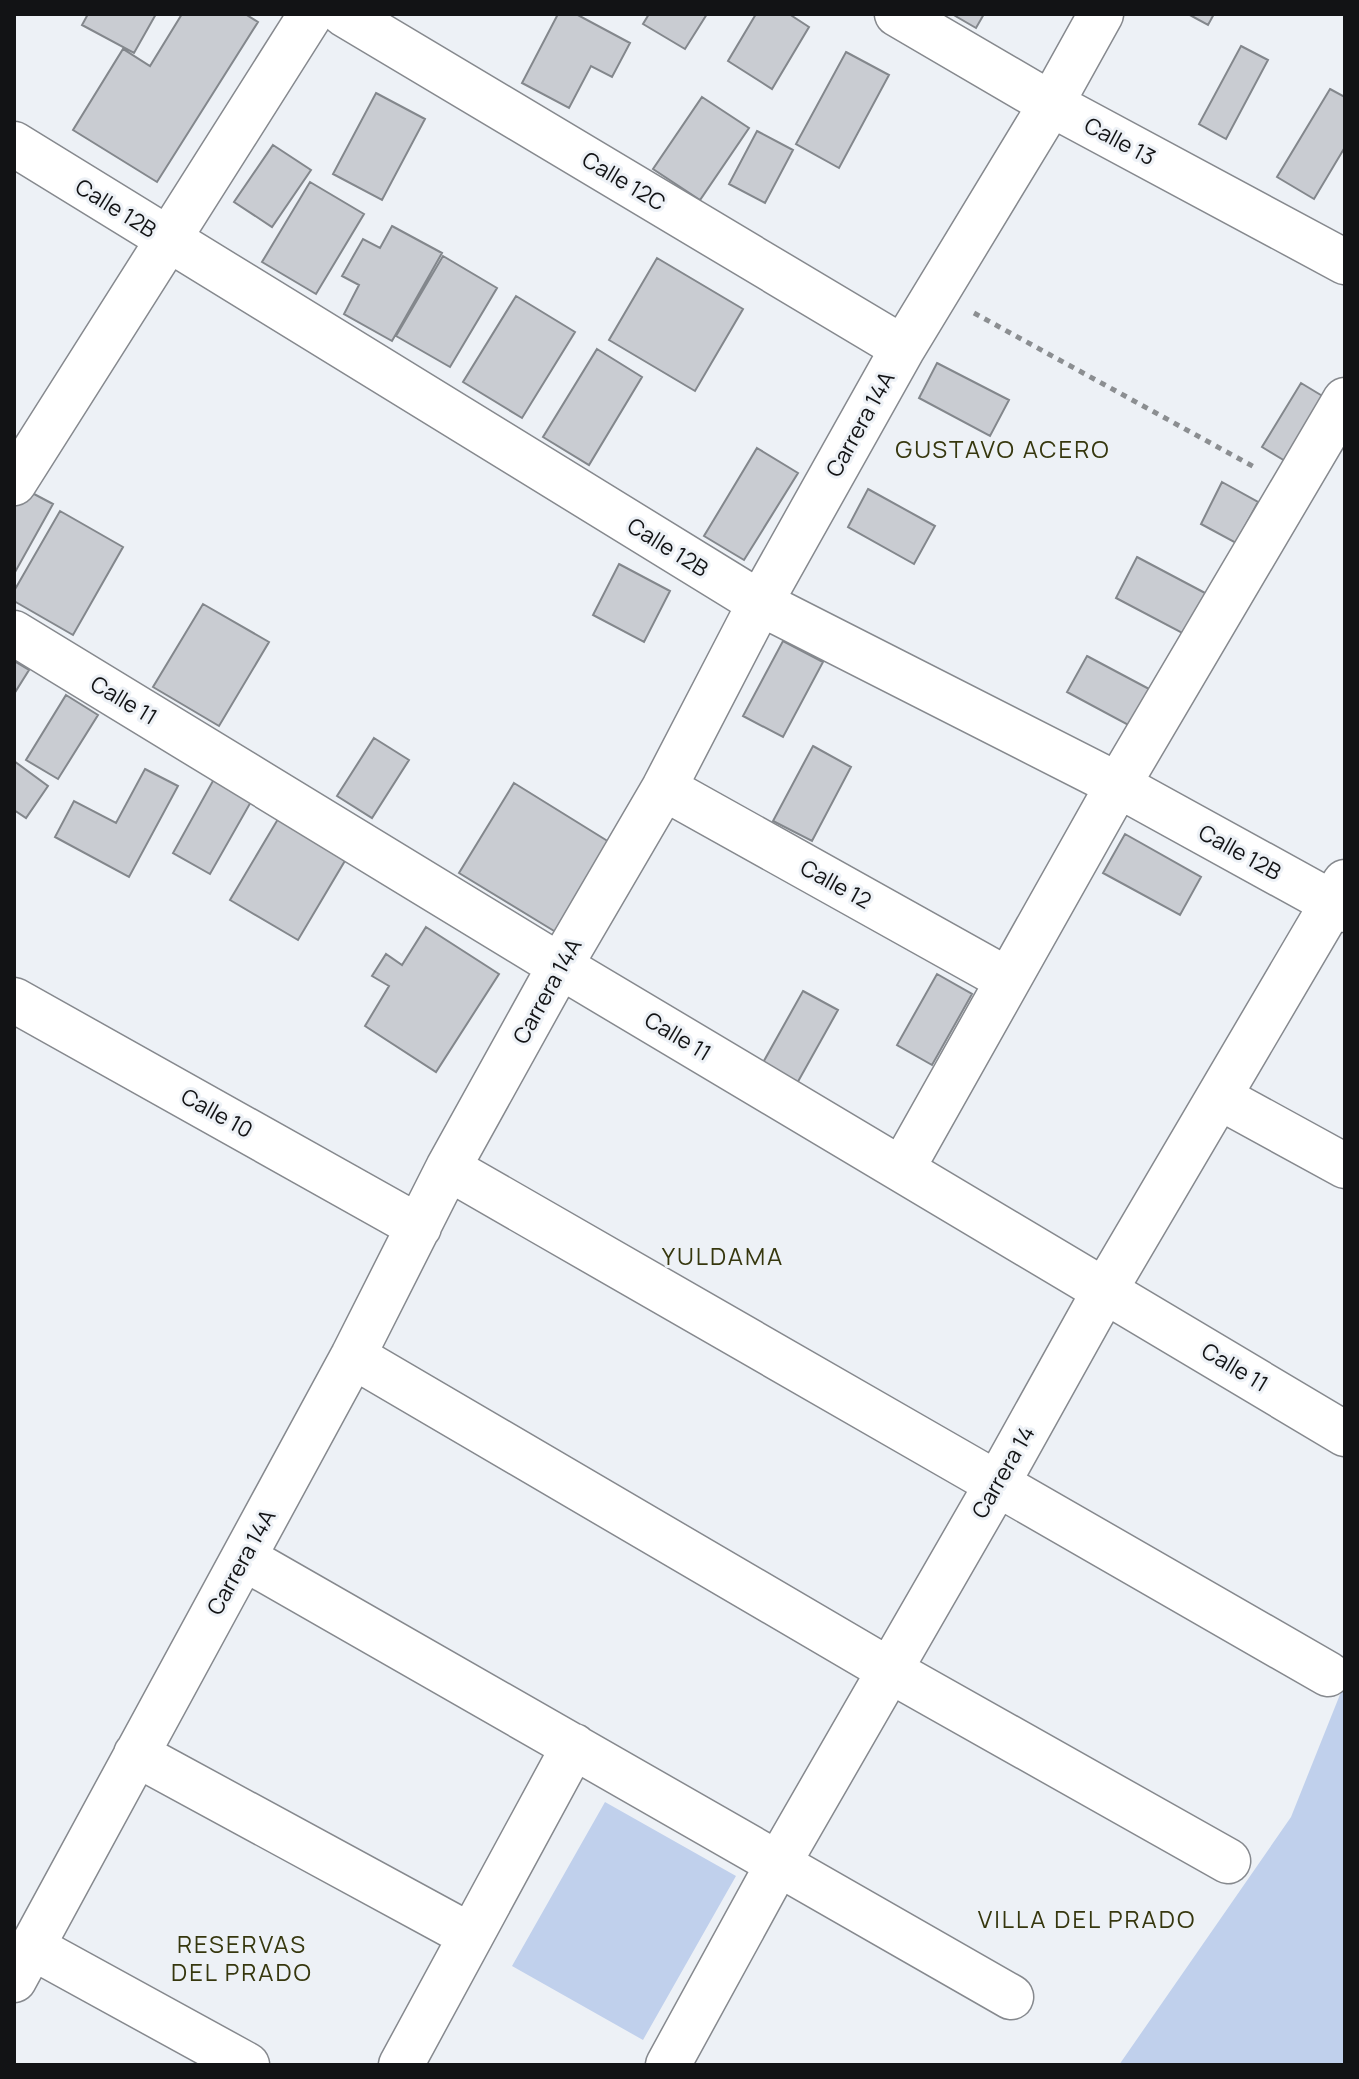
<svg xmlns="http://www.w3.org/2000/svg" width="1359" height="2079" font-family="Manrope,sans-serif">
  <rect width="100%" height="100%" fill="#edf1f6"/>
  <!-- green -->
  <path fill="#c0d0ec" d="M1345 1682V2065H1119L1291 1817Z
    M605 1802 736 1876 643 2040 512 1966Z"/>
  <!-- building -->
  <path fill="#c9ccd2" stroke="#83878c" stroke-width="2" d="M88 14H156L134 53 82 25Z
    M182 14H245L258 22 157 182 73 130 123 49 150 66Z
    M558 14H576L630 43 612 77 591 66 569 108 522 83Z
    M649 14H707L685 49 643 24Z
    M756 14H789L809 27 772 89 728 61Z
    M952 14H984L976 28Z
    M1188 14H1214L1208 25Z
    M1241 46 1268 60 1226 139 1199 124Z
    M846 52 889 75 839 168 796 144Z
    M1330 89 1345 97V147L1314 199 1277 177Z
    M376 93 425 119 382 200 333 174Z
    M702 97 749 128 700 200 653 169Z
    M757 131 793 150 765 203 729 184Z
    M273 145 311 170 272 227 234 202Z
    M310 182 364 214 316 294 262 262Z
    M392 226 442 253 392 341 344 314 359 285 342 276 363 239 380 248Z
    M443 256 497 288 450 367 396 336Z
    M657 258 743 309 695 391 609 340Z
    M516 296 575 332 522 418 463 382Z
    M597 349 642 377 589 465 543 437Z
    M937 363 1009 400 990 436 919 398Z
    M1301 383 1334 403 1295 467 1262 447Z
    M757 448 798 473 744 560 704 536Z
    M1222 482 1258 502 1236 543 1201 524Z
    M17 485 53 504 14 574V491Z
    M868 489 935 526 914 564 848 527Z
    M60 511 123 547 73 635 14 601V591Z
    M1137 557 1207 594 1186 635 1116 598Z
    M619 564 670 591 644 642 593 615Z
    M203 604 269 642 219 726 153 687Z
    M783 641 823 662 783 737 743 716Z
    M1087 656 1151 690 1132 727 1067 692Z
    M14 661 29 670 14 694Z
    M66 695 98 715 58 779 26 760Z
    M374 738 409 760 372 818 337 796Z
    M813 746 851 767 812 841 773 821Z
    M14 761 48 786 26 818 14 810Z
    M145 769 178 786 129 877 55 837 74 801 116 823Z
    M214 779 252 800 210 874 173 853Z
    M514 783 614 845 559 934 459 873Z
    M278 819 346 859 298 940 230 900Z
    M1125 834 1201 877 1180 915 1103 873Z
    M426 927 499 974 436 1072 365 1026 389 986 372 976 386 954 402 965Z
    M937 974 972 994 932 1065 897 1045Z
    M803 991 838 1010 795 1087 760 1068Z"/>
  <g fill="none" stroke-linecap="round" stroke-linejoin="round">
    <defs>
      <path id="street" d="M344 14 903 348
        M897 14 1051 104 1345 262
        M14 144 760 603 1118 785 1345 910
        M14 483 311 14
        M14 633 560 966 1345 1434
        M664 788 1008 980
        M14 1000 419 1227
        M1219 1097 1345 1166
        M448 1168 1328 1674
        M902 1169 1118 785 1345 400
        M353 1356 889 1670 1228 1861
        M244 1558 1011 1997
        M136 1754 471 1936
        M32 1947 247 2065
        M14 1980 353 1356 448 1168 560 966 664 788 760 603 903 348 1051 104 1101 14
        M401 2065 574 1746
        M668 2065 778 1864 997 1484 1105 1290 1345 882"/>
    </defs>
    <!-- street casing -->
    <use href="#street" stroke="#86898e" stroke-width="47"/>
    <!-- path -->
    <path stroke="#8b8e91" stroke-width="5" stroke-dasharray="6 6" stroke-linecap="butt" d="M974 313 1256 468"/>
    <!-- street -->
    <use href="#street" stroke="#fff" stroke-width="44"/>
  </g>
  <g text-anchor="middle" stroke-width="6" stroke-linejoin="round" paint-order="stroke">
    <!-- street labels -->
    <g font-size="22" fill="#121315" stroke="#edf1f6">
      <text transform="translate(1120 141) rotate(28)" y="8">Calle 13</text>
      <text transform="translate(624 181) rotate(31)" y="8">Calle 12C</text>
      <text transform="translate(116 208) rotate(32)" y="8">Calle 12B</text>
      <text transform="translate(860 424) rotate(-61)" y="8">Carrera 14A</text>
      <text transform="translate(668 547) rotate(32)" y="8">Calle 12B</text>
      <text transform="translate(124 700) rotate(31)" y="8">Calle 11</text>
      <text transform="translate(1240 852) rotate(29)" y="8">Calle 12B</text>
      <text transform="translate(836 884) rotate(29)" y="8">Calle 12</text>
      <text transform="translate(547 991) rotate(-61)" y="8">Carrera 14A</text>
      <text transform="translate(678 1036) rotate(31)" y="8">Calle 11</text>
      <text transform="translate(217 1113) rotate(29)" y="8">Calle 10</text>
      <text transform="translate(1235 1367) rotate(31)" y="8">Calle 11</text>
      <text transform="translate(1003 1472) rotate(-60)" y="8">Carrera 14</text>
      <text transform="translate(241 1562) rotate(-61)" y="8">Carrera 14A</text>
    </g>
    <!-- neighbourhood labels -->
    <g font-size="24" letter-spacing="2" fill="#36370e" stroke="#edf1f6">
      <text x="1003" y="458">GUSTAVO ACERO</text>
      <text x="723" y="1265">YULDAMA</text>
      <text x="1087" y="1928">VILLA DEL PRADO</text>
      <text x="242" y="1953">RESERVAS<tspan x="242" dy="28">DEL PRADO</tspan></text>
    </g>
  </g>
  <!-- border -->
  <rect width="1359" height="2079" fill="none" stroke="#121315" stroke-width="32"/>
</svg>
